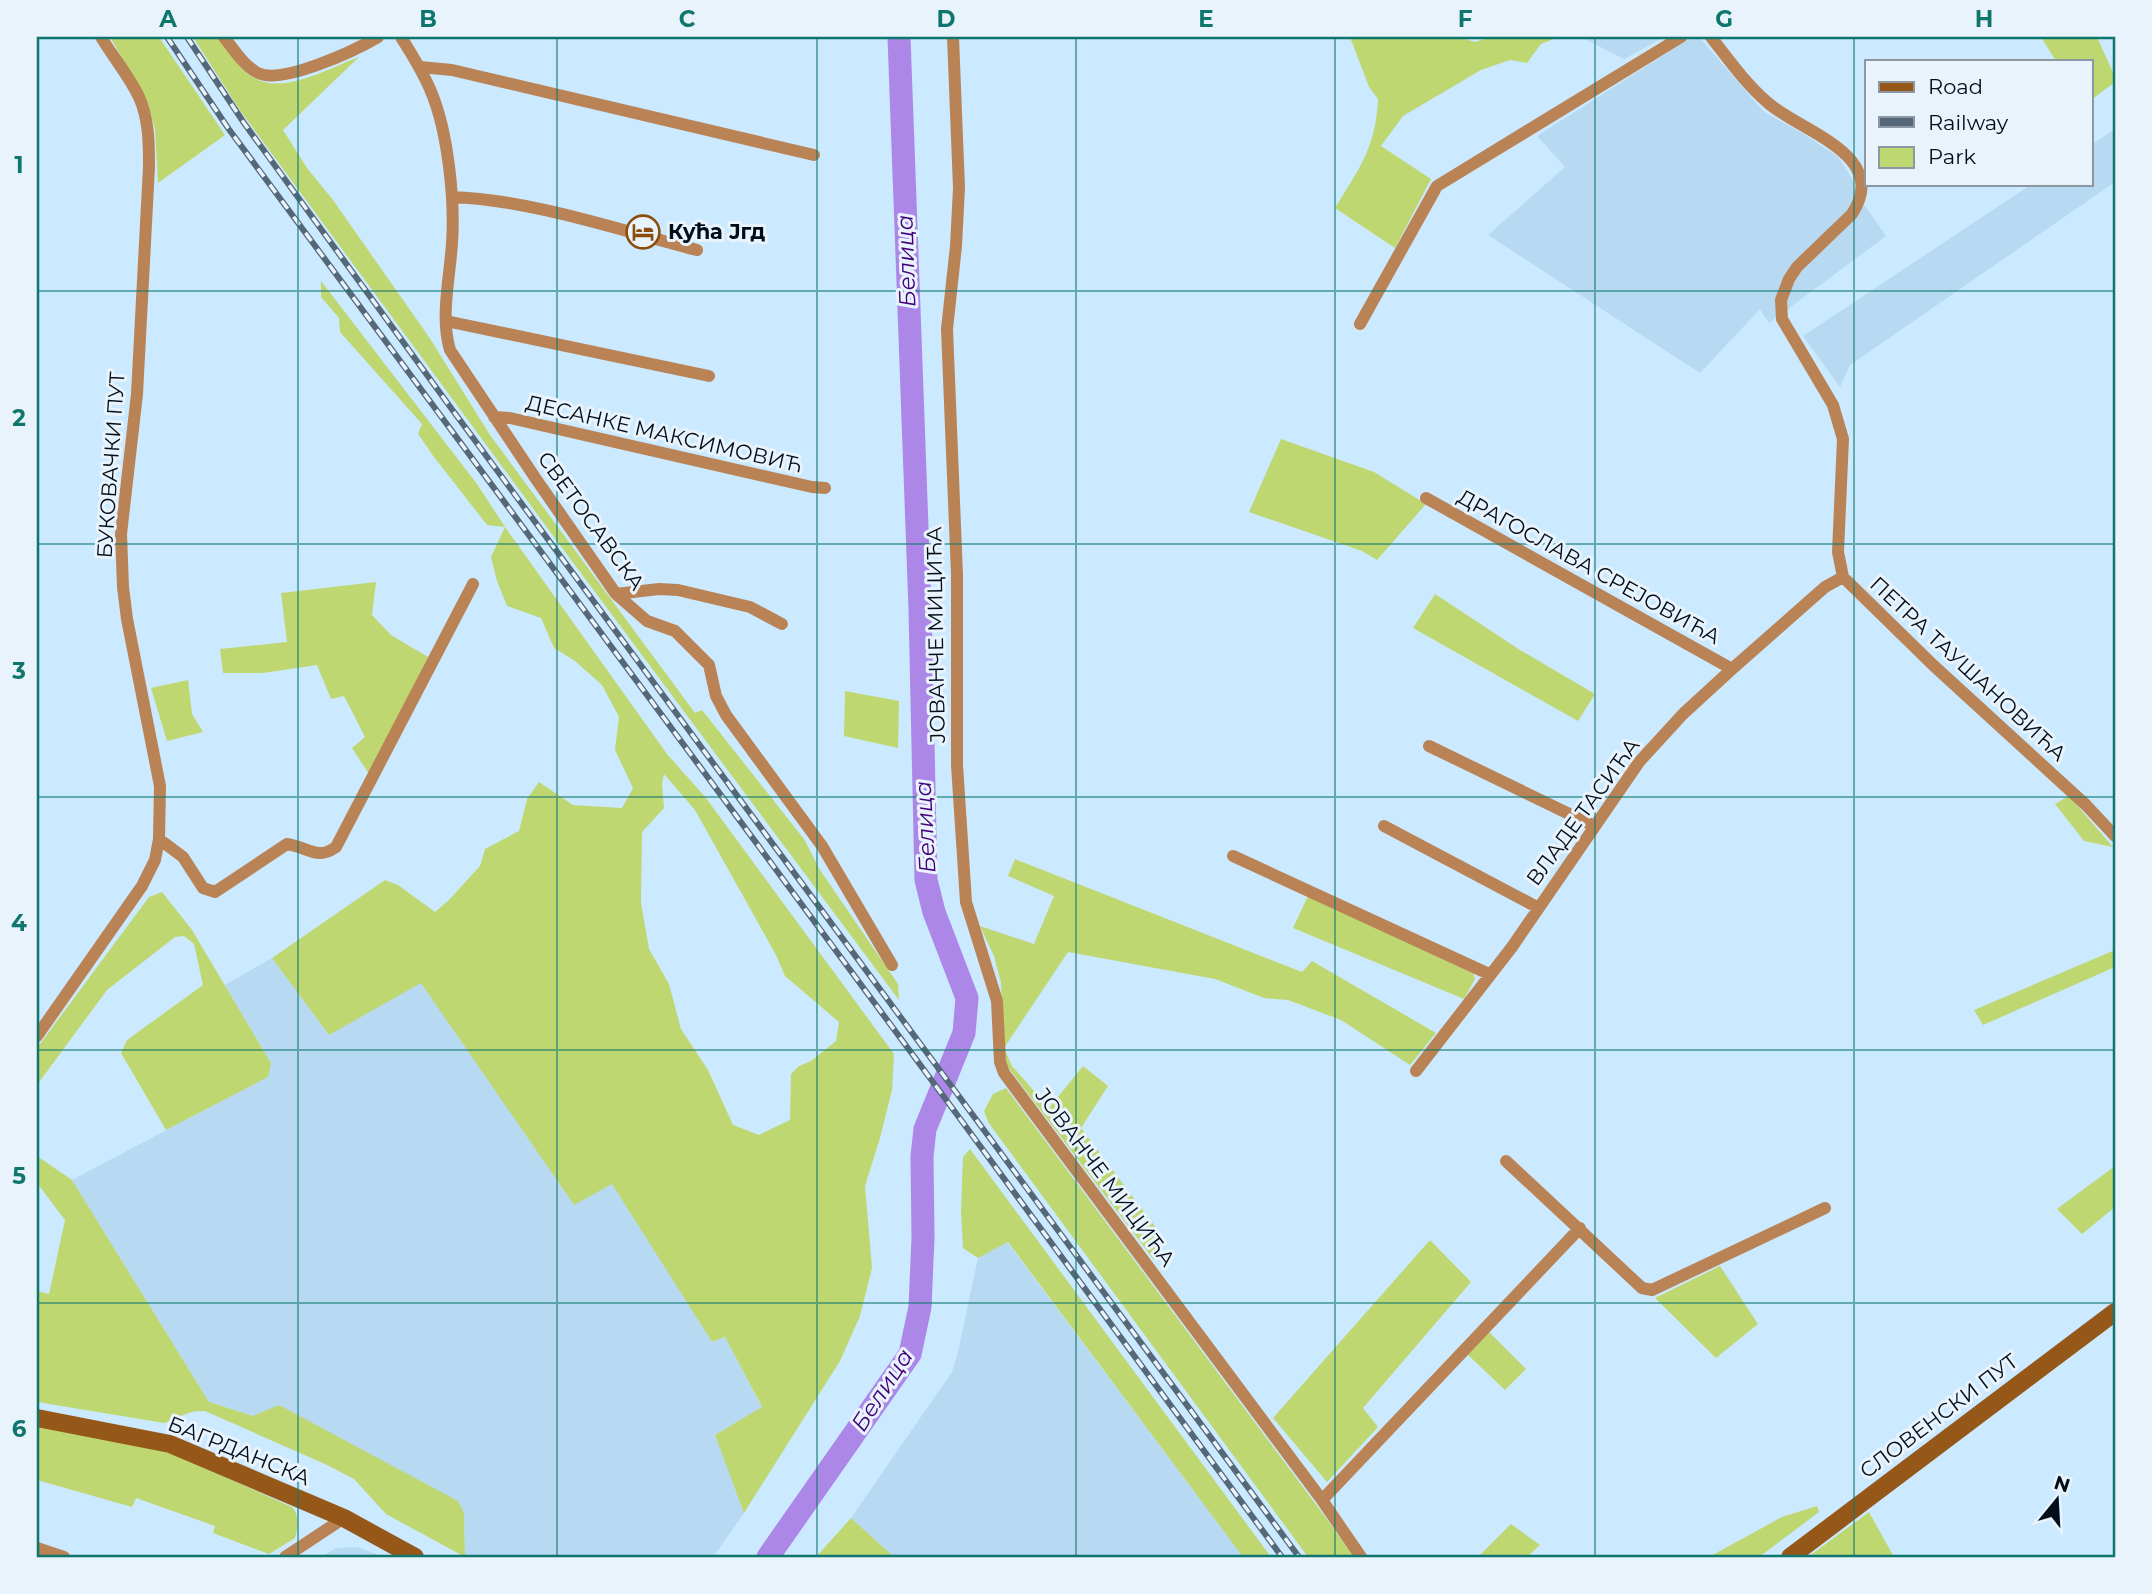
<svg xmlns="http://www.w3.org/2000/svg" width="2152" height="1594" font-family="Montserrat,sans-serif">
  <rect width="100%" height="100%" fill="#cbe9ff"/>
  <!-- built -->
  <path fill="#b7d9f1" d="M1581 37H1664L1624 59Z
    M1692 37H1699L1764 112 1802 133 1838 157 1853 180 1854 190 1886 236 1769 323 1760 309 1700 373 1488 235 1565 167 1537 136Z
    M2115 129V182L1850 365 1840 387 1803 336 2032 184H2091V145Z
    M272 958 329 1035 421 982 574 1205 612 1183 712 1342 725 1337 762 1408 715 1435 744 1513 713 1557H465L464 1513 253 1416 209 1402 72 1180 267 1077 271 1063 225 985Z
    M1007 1242 1243 1557H894L851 1518 952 1372 958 1352 978 1258Z
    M357 1547 384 1557H321L336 1548Z"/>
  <!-- green -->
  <path fill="#bfd771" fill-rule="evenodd" d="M110 37H159L225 135 158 183 155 129 148 103Z
    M193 37H218C228 51 239 70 254 78 284 95 329 68 359 57L283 130 307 168 333 200 429 337 490 435 695 713 702 710 804 839 820 870 898 984 899 1000 554 537 239 109Z
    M1350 37H1458L1475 42 1490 37H1559L1541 44 1527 63 1510 60 1481 70 1403 116 1381 146 1431 179 1395 248 1335 208C1359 169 1376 147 1378 99L1369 87Z
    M2041 37H2097L2115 77V82L2091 100V61H2056Z
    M321 281 477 484 505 527 667 754 706 798 894 1054 892 1090 880 1138 865 1186 872 1268 860 1316 840 1361 744 1513 715 1435 762 1407 725 1337 712 1342 612 1184 574 1205 421 983 329 1035 272 958 385 880 398 885 435 912 449 900 480 866 485 849 519 831 527 799 539 782 573 805 622 808 633 788 615 750 619 717 602 685 575 661 554 648 541 618 507 606 497 581 491 557 505 527 487 525 434 457 418 434 422 424 340 332 339 318 321 297ZM664 774 695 810 776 955 785 976 839 1022 836 1041 811 1061 799 1066 791 1074 790 1120 759 1135 733 1125 708 1070 681 1029 669 984 649 949 641 903 642 832 664 808 662 784Z
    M1281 439 1374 472 1426 504 1377 560 1362 551 1249 512Z
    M376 582 372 615 391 635 428 657 369 774 352 748 365 737 344 696 331 699 317 665 263 673H223L220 649 287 642 281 593Z
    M1435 594 1520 650 1595 694 1578 721 1413 628Z
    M188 680 192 714 203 732 167 741 151 688Z
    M845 691 899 701 898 748 844 736Z
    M2069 796 2113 847 2084 841 2055 804Z
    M1015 859 1302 972 1312 961 1436 1033 1410 1065 1341 1020 1288 1000 1264 998 1215 979 1068 952 1004 1048 1012 1066 1049 1108 1083 1066 1108 1086 1081 1128 1166 1241 1154 1260 1004 1062 1001 983 994 956 980 926 1034 944 1054 896 1008 876Z
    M162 892 192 930 271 1063 268 1077 166 1130 121 1053 127 1040 203 985 194 944 184 936 175 937 107 990 37 1085V1048L149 897Z
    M1308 896 1473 973 1475 979 1464 999 1293 928Z
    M2115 950V967L1983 1025 1974 1010Z
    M1006 1088 1326 1518 1354 1557H1308L988 1122 984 1111 993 1094Z
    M970 1149 1271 1557H1243L1008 1242 978 1258 963 1248 961 1211 963 1157Z
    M37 1156 72 1180 209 1402 253 1416 279 1405 458 1501 464 1513 465 1557 386 1514 354 1479 327 1465 205 1411C189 1410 180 1417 164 1423L37 1402V1291L49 1294 65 1220 37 1183Z
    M2115 1166V1207L2082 1234 2057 1209Z
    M1430 1240 1471 1282 1363 1408 1378 1427 1327 1482 1273 1418Z
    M1720 1266 1758 1324 1716 1358 1655 1298Z
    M1488 1331 1526 1369 1505 1390 1466 1353Z
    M37 1426 165 1450 292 1507C300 1516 298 1528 295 1538L269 1554 213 1533 215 1526 136 1498 132 1507 37 1480Z
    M1817 1506 1819 1512 1759 1557H1709L1782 1517Z
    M1869 1512 1894 1557H1808Z
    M851 1518 894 1557H816Z
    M1511 1524 1540 1545 1527 1557H1478Z"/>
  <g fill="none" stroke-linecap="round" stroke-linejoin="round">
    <!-- river -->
    <path stroke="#ac87e8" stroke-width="23" d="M768 1557 910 1354 920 1307 923 1238 922 1156 925 1129 964 1033 967 998 934 912 926 880 920 609 899 37"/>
    <!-- street -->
    <path stroke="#ba8356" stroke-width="12" d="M224 37C234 50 244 66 258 73 282 85 356 50 378 37
      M401 37C412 55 424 73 432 94 448 133 455 201 452 243 450 277 440 317 450 350L536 479 616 594 647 621 675 631 709 665 716 696 726 715 822 846 892 965
      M953 37 959 188 956 246 947 329 957 575V765L966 902 997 1001 1000 1062 1004 1073 1322 1500 1361 1557
      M1711 37C1729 60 1745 83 1767 102 1800 132 1891 154 1852 214L1797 267 1789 279 1781 300 1782 319 1833 405 1843 439 1838 552 1843 577 1933 665 2086 805 2115 836
      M420 67 452 70 814 155
      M452 197C533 200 619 230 697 250
      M446 321 709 376
      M1360 324 1437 186 1681 37
      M494 417 510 418 812 487 825 488
      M1426 498 1732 669
      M616 594 659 589 678 590 750 607 782 624
      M1429 746 1594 826
      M1384 826 1537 907
      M159 839 183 857 203 888 215 892 287 844C308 847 317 861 336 847L473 584
      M1233 856 1489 974
      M37 1036 142 886 155 860 159 839 160 786 127 619 123 587 121 534 137 394 149 167C149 144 149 119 139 97 129 76 113 57 101 37
      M1416 1071 1512 947 1639 762 1683 714 1732 669 1825 587 1843 577
      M1506 1161 1642 1288 1652 1290 1825 1208
      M1322 1500 1580 1228
      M37 1548 64 1557
      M285 1557 344 1518"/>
    <!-- secondary -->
    <path stroke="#965819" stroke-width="18" d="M37 1418 170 1444 344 1518 415 1557
      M1790 1557 2115 1312"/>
    <defs>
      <path id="rail" d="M167 37 228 128 961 1120 1282 1557
        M187 37 244 123 451 408 1299 1557"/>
    </defs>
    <!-- rail casing -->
    <use href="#rail" stroke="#546879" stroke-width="6"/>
    <!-- rail -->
    <use href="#rail" stroke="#e9f3fb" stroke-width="3.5" stroke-dasharray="10" stroke-linecap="butt"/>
  </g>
  <!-- grid -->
  <path fill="none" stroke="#0f766e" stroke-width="2" stroke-opacity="0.55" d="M298 37V1557M557 37V1557M817 37V1557M1076 37V1557M1335 37V1557M1595 37V1557M1854 37V1557M37 291H2115M37 544H2115M37 797H2115M37 1050H2115M37 1303H2115"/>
  <!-- icons -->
  <defs>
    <symbol id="hotel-ring" viewBox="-11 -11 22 22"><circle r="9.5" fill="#e9f3fb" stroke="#8a4d0c" stroke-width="1.5"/><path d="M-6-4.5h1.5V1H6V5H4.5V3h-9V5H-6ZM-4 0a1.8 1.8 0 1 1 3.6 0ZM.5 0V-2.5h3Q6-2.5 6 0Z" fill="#8a4d0c"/></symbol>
  </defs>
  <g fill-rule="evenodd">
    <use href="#hotel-ring" x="624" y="213" width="38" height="38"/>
  </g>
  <g text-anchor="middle" stroke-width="6" stroke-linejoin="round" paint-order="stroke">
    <!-- poi labels -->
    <g font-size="21" font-weight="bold" fill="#000d1a" stroke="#e9f3fb" text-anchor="start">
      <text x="668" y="239">Кућа Јгд</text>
    </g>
    <!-- street labels -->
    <g font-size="21" fill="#000d1a" stroke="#e9f3fb">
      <text transform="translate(664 434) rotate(13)" y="7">ДЕСАНКЕ МАКСИМОВИЋ</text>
      <text transform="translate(111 465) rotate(-86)" y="7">БУКОВАЧКИ ПУТ</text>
      <text transform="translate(591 521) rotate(54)" y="7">СВЕТОСАВСКА</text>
      <text transform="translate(1589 567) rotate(29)" y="7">ДРАГОСЛАВА СРЕЈОВИЋА</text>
      <text transform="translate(936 635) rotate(-91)" y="7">ЈОВАНЧЕ МИЦИЋА</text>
      <text transform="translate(1968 669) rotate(43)" y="7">ПЕТРА ТАУШАНОВИЋА</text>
      <text transform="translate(1583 812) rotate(-54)" y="7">ВЛАДЕ ТАСИЋА</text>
      <text transform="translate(1105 1177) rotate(53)" y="7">ЈОВАНЧЕ МИЦИЋА</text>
      <text transform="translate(1939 1416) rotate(-37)" y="7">СЛОВЕНСКИ ПУТ</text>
      <text transform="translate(239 1451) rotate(22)" y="7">БАГРДАНСКА</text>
    </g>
    <!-- water labels -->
    <g font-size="23" font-style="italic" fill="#44007c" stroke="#e9f3fb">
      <text transform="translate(906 261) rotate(-92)" y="8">Белица</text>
      <text transform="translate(925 827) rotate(-93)" y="8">Белица</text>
      <text transform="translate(882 1390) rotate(-57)" y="8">Белица</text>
    </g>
  </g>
  <!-- border -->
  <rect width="2152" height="1594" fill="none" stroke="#e9f3fb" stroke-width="77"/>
  <!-- legend -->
  <rect x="1865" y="60" width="228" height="126" fill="#e9f3fb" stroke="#8c97a1" stroke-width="2"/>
  <rect x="1879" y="82" width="35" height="10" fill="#965819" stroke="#8c97a1" stroke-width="2"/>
  <text x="1928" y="94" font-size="21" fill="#000d1a">Road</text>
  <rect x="1879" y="117" width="35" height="10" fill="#546879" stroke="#8c97a1" stroke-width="2"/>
  <text x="1928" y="130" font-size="21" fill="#000d1a">Railway</text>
  <rect x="1879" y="147" width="35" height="21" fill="#bfd771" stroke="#8c97a1" stroke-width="2"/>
  <text x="1928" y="164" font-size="21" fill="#000d1a">Park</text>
  <!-- north arrow -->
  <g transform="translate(2057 1500) rotate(18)" stroke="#e9f3fb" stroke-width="5" paint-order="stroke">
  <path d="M0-5L12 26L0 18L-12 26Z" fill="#000d1a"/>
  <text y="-10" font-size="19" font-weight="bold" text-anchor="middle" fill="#000d1a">N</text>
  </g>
  <rect x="38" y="38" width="2076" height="1518" fill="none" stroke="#0f766e" stroke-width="2.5"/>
  <g font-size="23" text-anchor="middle" font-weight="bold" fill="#0f766e">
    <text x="168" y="27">A</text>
    <text x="428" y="27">B</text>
    <text x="687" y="27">C</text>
    <text x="946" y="27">D</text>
    <text x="1206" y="27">E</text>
    <text x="1465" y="27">F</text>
    <text x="1724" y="27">G</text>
    <text x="1984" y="27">H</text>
    <text x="19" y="173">1</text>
    <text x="19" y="426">2</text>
    <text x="19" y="679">3</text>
    <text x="19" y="931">4</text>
    <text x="19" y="1184">5</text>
    <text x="19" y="1437">6</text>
  </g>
</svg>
